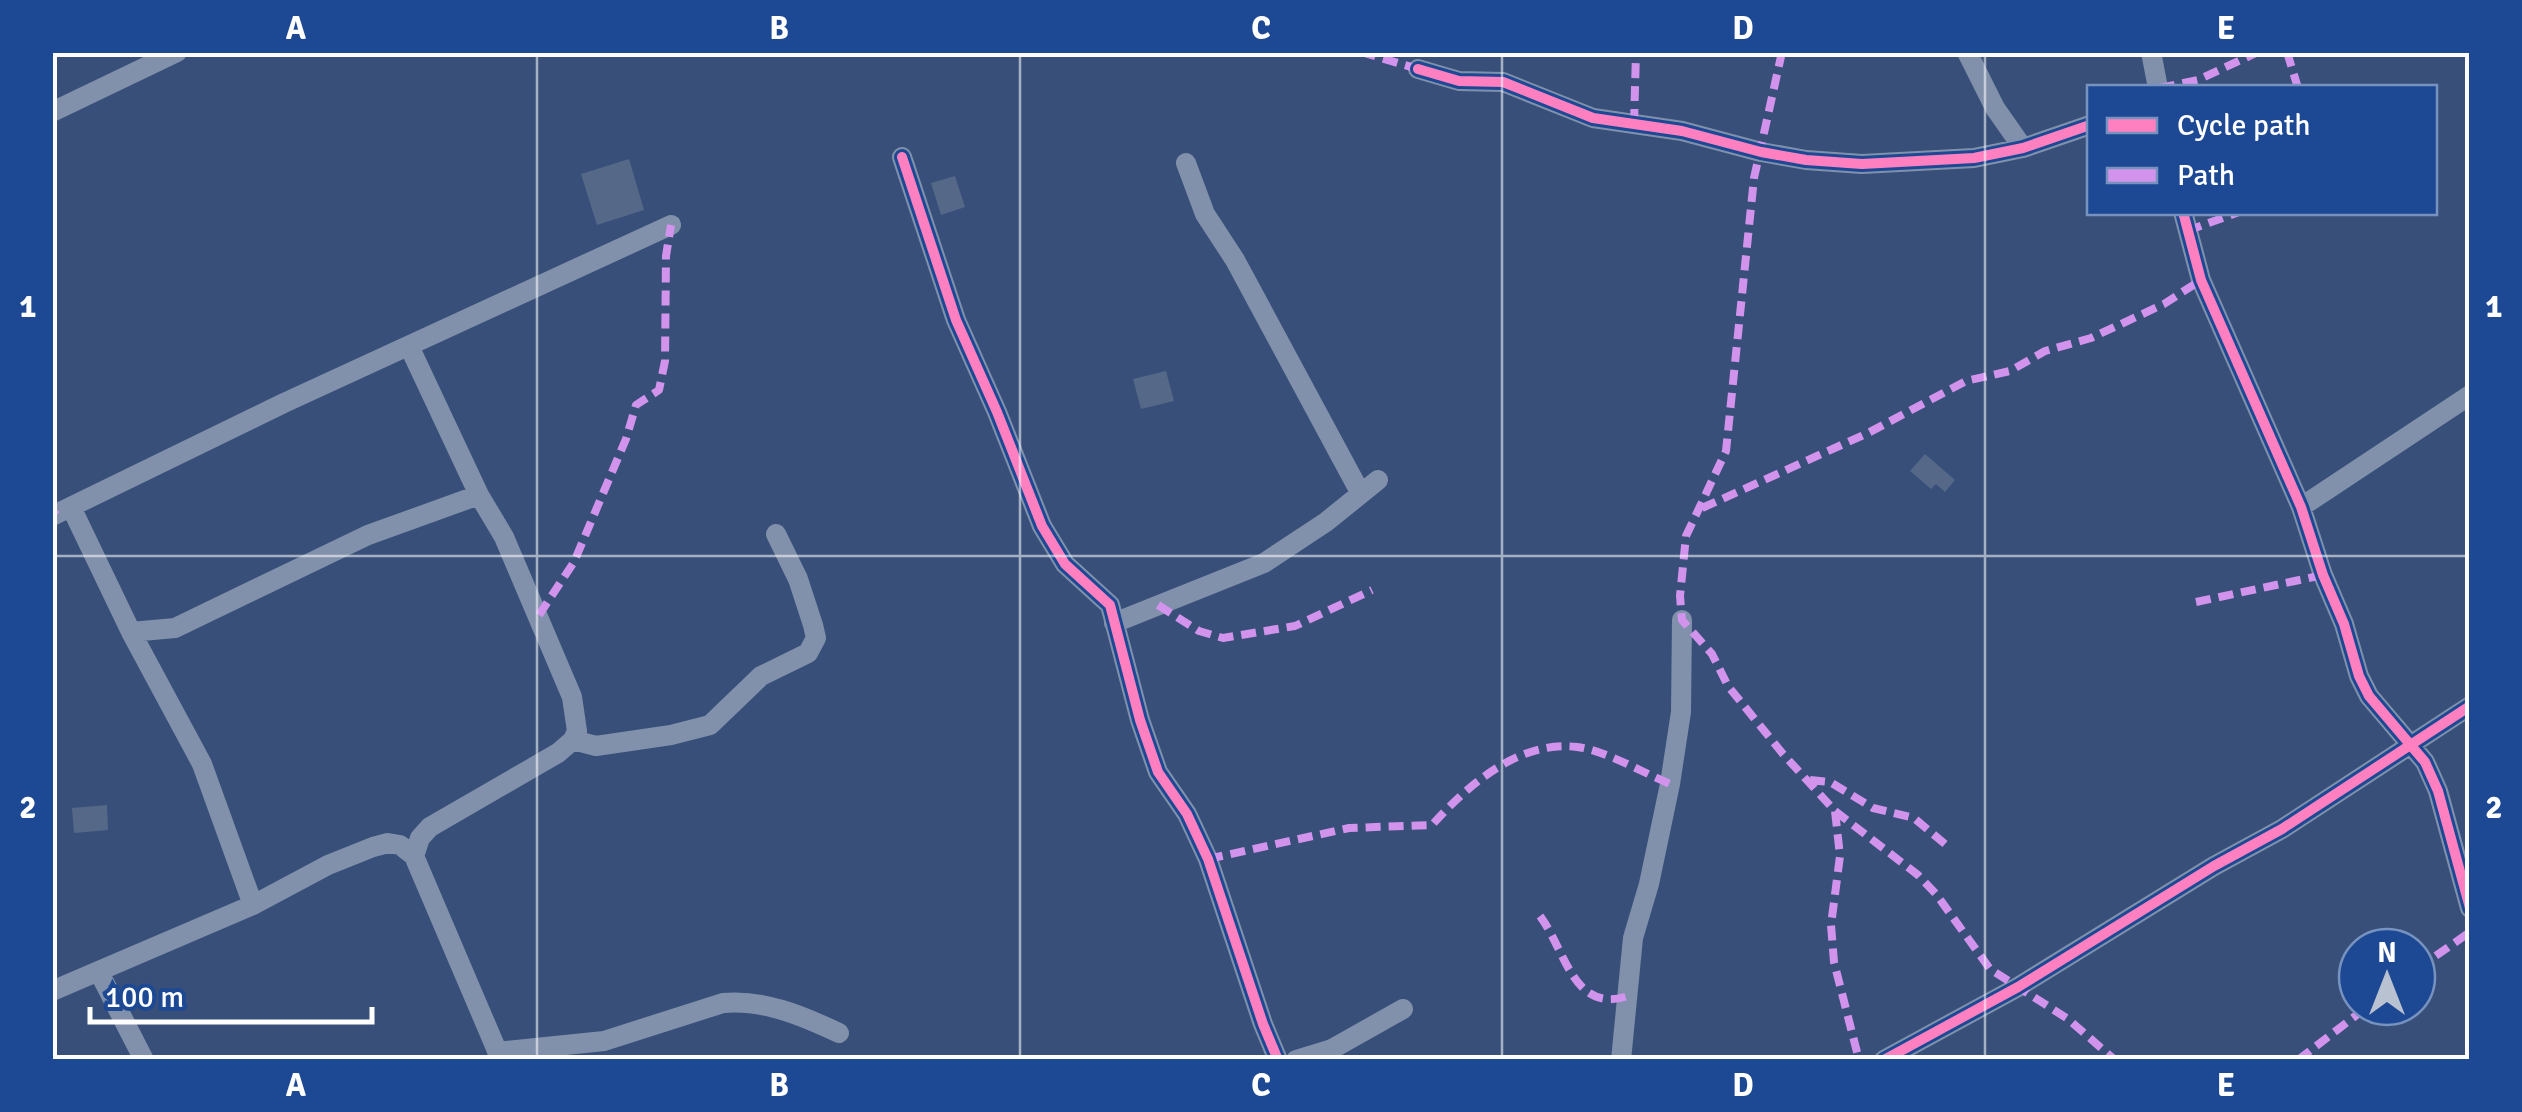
<svg xmlns="http://www.w3.org/2000/svg" width="2522" height="1112" font-family="Signika,sans-serif">
  <rect width="100%" height="100%" fill="#385079"/>
  <!-- building -->
  <path fill="#556888" d="M629 159 644 210 597 225 581 174Z
    M955 176 965 207 941 215 931 183Z
    M1166 371 1174 401 1141 409 1133 379Z
    M1925 454 1955 480 1945 492 1936 484 1931 489 1910 471Z
    M107 805 108 830 74 833 72 808Z"/>
  <g fill="none" stroke-linecap="round" stroke-linejoin="round">
    <!-- street -->
    <path stroke="#8191ab" stroke-width="20" d="M1967 52 1995 108 2023 148
      M2151 52 2158 88
      M1418 69 1459 81 1503 82 1593 118 1682 131 1761 152 1806 160 1862 164 1974 158 2023 148 2090 125
      M52 112 177 52
      M902 157 956 320 997 412 1042 526 1065 564 1110 605 1140 720 1158 772 1187 814 1208 859 1263 1024 1278 1060
      M1186 163 1205 214 1235 260 1361 494
      M2183 212 2201 280 2301 507 2323 575 2344 624 2359 676 2369 696 2425 762 2438 791 2470 908
      M409 346 479 495 504 537 572 697 577 731 573 740 558 753 430 827 420 838 414 856
      M2301 507 2470 395
      M72 509 131 632 202 764 253 905
      M52 516 284 403 671 225
      M1114 623 1264 563 1326 522 1378 480
      M131 632 175 628 368 535 479 495
      M573 740 596 746 671 735 710 725 761 676 808 653 816 638 813 625 798 579 776 534
      M99 972 144 1060
      M52 991 253 905 328 865 373 847 388 843 400 845 414 856 501 1060
      M497 1052 604 1041 723 1003C763 999 803 1016 839 1033
      M1296 1060 1332 1049 1403 1009
      M1621 1060 1633 938 1649 884 1670 784 1681 712 1682 620
      M1884 1060 2018 987 2214 866 2282 829 2470 706"/>
    <!-- quiet -->
    <path stroke="#d193ec" stroke-width="8" stroke-dasharray="15 8" stroke-linecap="butt" d="M1361 52 1418 69
      M1782 52 1754 178 1726 451 1686 536 1680 596 1682 620 1712 654 1728 686 1783 754 1835 811 1840 856 1831 925 1834 962 1859 1060
      M2287 52 2298 88
      M2160 88 2198 80 2258 52
      M1634 124 1636 52
      M2187 231 2239 212
      M1702 508 1868 433 1966 381 2010 371 2045 351 2091 338 2164 304 2201 280
      M52 511 57 515
      M2196 602 2323 575
      M1158 605 1199 631 1223 638 1295 626 1372 590
      M539 615 574 562 626 439 636 405 659 390 665 361 666 256 671 225
      M1810 780 1830 782 1873 808 1914 818 1945 844
      M1835 811 1918 875 1936 894 1990 969 2068 1019 2115 1060
      M1208 859 1349 828 1432 825C1468 785 1519 740 1577 747 1604 750 1644 773 1670 784
      M1540 916C1566 951 1573 1014 1628 996
      M2417 969 2470 932
      M2298 1060 2367 1007"/>
    <defs>
      <path id="cycleway" d="M1418 69 1459 81 1503 82 1593 118 1682 131 1761 152 1806 160 1862 164 1974 158 2023 148 2090 125
        M902 157 956 320 997 412 1042 526 1065 564 1110 605 1140 720 1158 772 1187 814 1208 859 1263 1024 1278 1060
        M2183 212 2201 280 2301 507 2323 575 2344 624 2359 676 2369 696 2425 762 2438 791 2470 908
        M1884 1060 2018 987 2214 866 2282 829 2470 706"/>
    </defs>
    <!-- cycleway casing -->
    <use href="#cycleway" stroke="#1d4994" stroke-width="16"/>
    <!-- cycleway -->
    <use href="#cycleway" stroke="#ff80c0" stroke-width="10"/>
  </g>
  <!-- grid -->
  <path fill="none" stroke="#fff" stroke-width="2.5" stroke-opacity="0.55" d="M537 52V1060M1020 52V1060M1502 52V1060M1985 52V1060M52 556H2470"/>
  <!-- border -->
  <rect width="2522" height="1112" fill="none" stroke="#1d4994" stroke-width="110"/>
  <!-- legend -->
  <rect x="2087" y="85" width="350" height="130" fill="#1d4994" stroke="#7792bf" stroke-width="2.5"/>
  <rect x="2107" y="118" width="50" height="15" fill="#ff80c0" stroke="#7792bf" stroke-width="2.5"/>
  <text x="2177" y="135" font-size="30" fill="#ffffff">Cycle path</text>
  <rect x="2107" y="168" width="50" height="15" fill="#d193ec" stroke="#7792bf" stroke-width="2.5"/>
  <text x="2177" y="185" font-size="30" fill="#ffffff">Path</text>
  <!-- north arrow -->
  <g transform="translate(2387 977)"><circle r="48" fill="#1d4994" stroke="#7792bf" stroke-width="2.5"/>
  <path d="M0-8L18 38L0 25L-18 38Z" fill="#b9c2d0"/>
  <text y="-15" font-size="28" font-weight="bold" text-anchor="middle" fill="#ffffff">N</text>
  </g>
  <!-- scale -->
  <path d="M90 1007v15h282v-15" fill="none" stroke="#ffffff" stroke-width="5"/>
  <text x="105" y="1007" font-size="30" fill="#ffffff" stroke="#1d4994" stroke-width="8" paint-order="stroke">100 m</text>
  <rect x="55" y="55" width="2412" height="1002" fill="none" stroke="#fff" stroke-width="4"/>
  <g font-size="32" text-anchor="middle" font-weight="bold" fill="#fff">
    <text x="296" y="39">A</text>
    <text x="779" y="39">B</text>
    <text x="1261" y="39">C</text>
    <text x="1743" y="39">D</text>
    <text x="2226" y="39">E</text>
    <text x="28" y="317">1</text>
    <text x="2494" y="317">1</text>
    <text x="28" y="818">2</text>
    <text x="2494" y="818">2</text>
    <text x="296" y="1096">A</text>
    <text x="779" y="1096">B</text>
    <text x="1261" y="1096">C</text>
    <text x="1743" y="1096">D</text>
    <text x="2226" y="1096">E</text>
  </g>
</svg>
